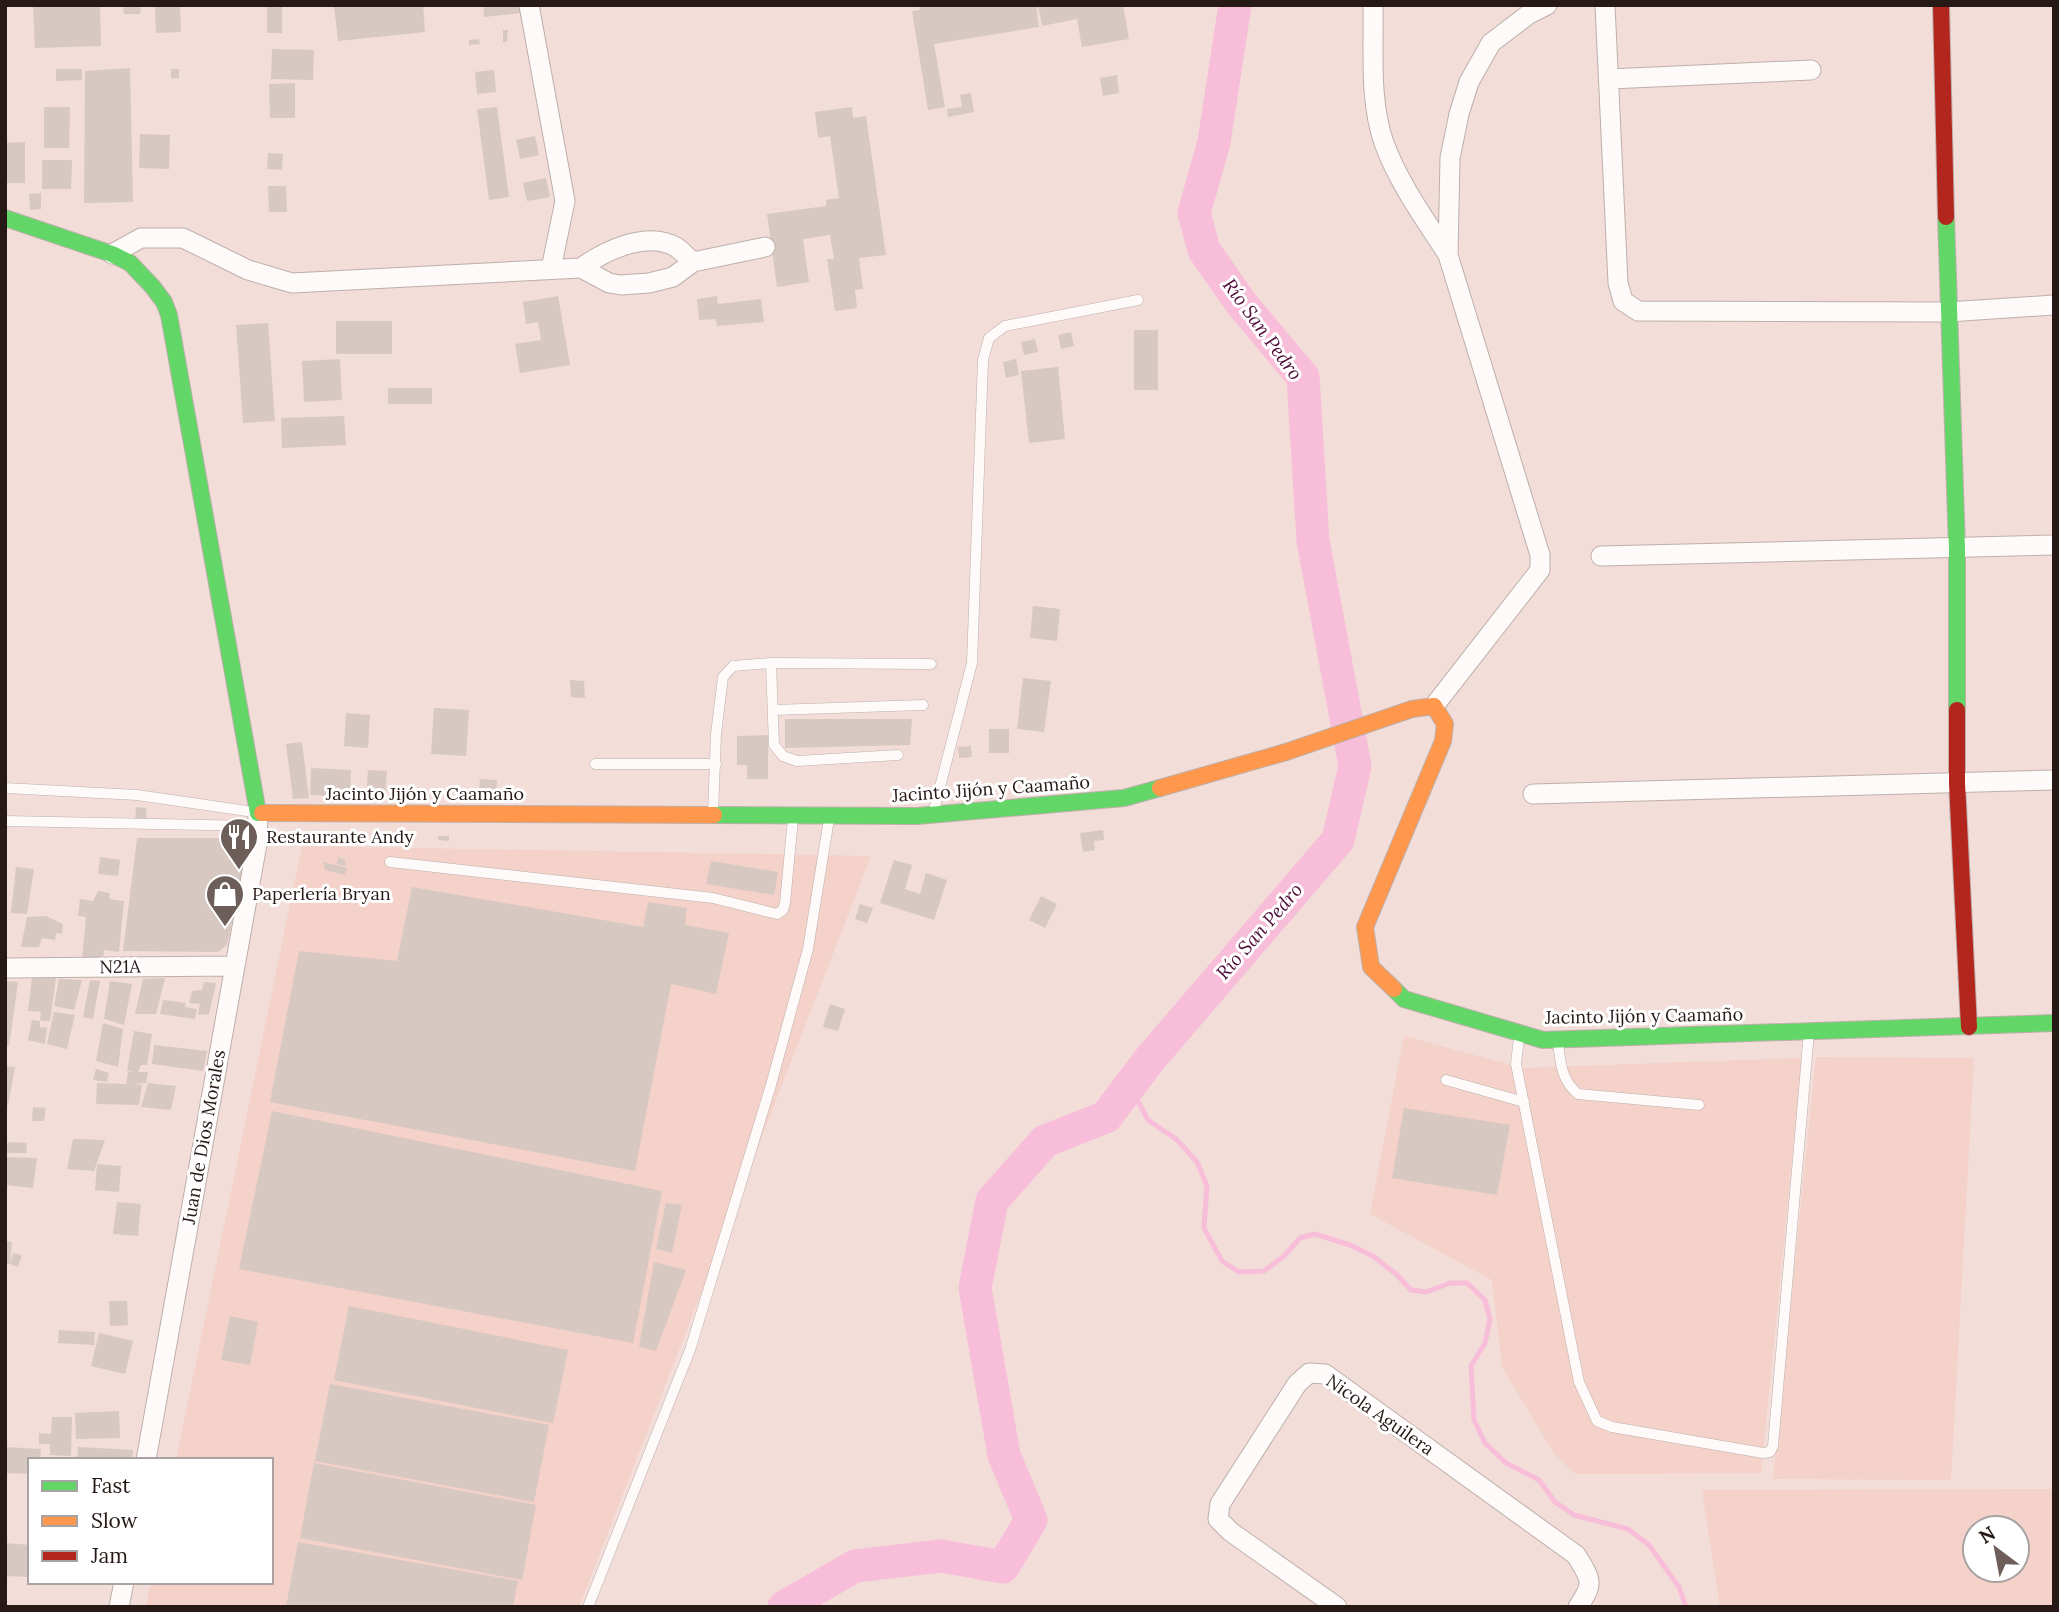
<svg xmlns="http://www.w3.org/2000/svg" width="2059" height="1612" font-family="Lora,serif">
  <rect width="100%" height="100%" fill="#f2ddd8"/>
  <!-- built -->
  <path fill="#f4d1c9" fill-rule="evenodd" d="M302 846 871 856 579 1607H146L151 1582H271V1460H176Z
    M1404 1036 1522 1068 1802 1058 1761 1473 1576 1474 1555 1455 1502 1367 1492 1280 1370 1214Z
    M1816 1057 1974 1058 1951 1480 1773 1479Z
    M2054 1489V1607H1720L1702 1490ZM1975 1528H2017V1570H1975Z"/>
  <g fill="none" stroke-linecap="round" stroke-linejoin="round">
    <!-- stream -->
    <path stroke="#f8bdd9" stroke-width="5" d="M1130 1086 1148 1120 1176 1139 1197 1162 1207 1186 1204 1228 1222 1261 1239 1272 1264 1271 1284 1256 1300 1238 1315 1234 1350 1245 1373 1256 1396 1274 1411 1290 1426 1292 1450 1283H1467L1485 1300 1490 1319 1485 1343 1471 1366 1474 1420 1485 1443 1506 1463 1539 1480 1555 1502 1574 1515 1628 1529 1649 1545 1679 1587 1686 1607"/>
    <!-- river -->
    <path stroke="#f8bdd9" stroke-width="33" d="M784 1607 855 1566 941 1556 1003 1567 1031 1520 1004 1455 975 1288 992 1201 1045 1141 1106 1117 1150 1059 1338 840 1355 766 1313 541 1303 377 1241 303 1204 250 1194 213 1214 142 1235 5"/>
  </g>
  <!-- building -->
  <path fill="#d7c8c2" d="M33 5H100L101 46 35 48Z
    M123 5H141L140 14H124Z
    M155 5H180L181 32 156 33Z
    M267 5H282V33H267Z
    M345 5H423L425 32 338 41 334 6Z
    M483 5H520L521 13 484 17Z
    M919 5H1036L1039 27 934 44 945 107 928 110 912 11 920 10Z
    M1038 5H1123L1129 39 1082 47 1077 19 1042 26Z
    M503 30H508L507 42H503Z
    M479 39 480 44 469 45V40Z
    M272 49 314 50 313 80 271 79Z
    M130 68 133 202 84 203 85 71Z
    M56 69H82V80L56 81Z
    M171 69H179V78H171Z
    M494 70 496 92 477 94 475 72Z
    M1117 75 1119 93 1103 96 1100 78Z
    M295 83V118H270L269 84Z
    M971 93 974 112 948 117 947 109 962 107 960 95Z
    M44 107H70L69 148H44Z
    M497 107 509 197 489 200 477 109Z
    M852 107 853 118 866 116 886 255 859 258 863 289 855 290 857 308 835 311 827 259H834L830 235 803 239 809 282 777 287 767 214 826 206V200L839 198 830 136 818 138 815 112Z
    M140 134 170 135 169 169 139 168Z
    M535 136 539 155 520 159 516 140Z
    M25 142V183H5V143Z
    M268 153 283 154 282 170 267 169Z
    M42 160H72L71 189H42Z
    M546 178 550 197 527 201 523 183Z
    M268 186H286L287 212H269Z
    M41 193V209L30 210 29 194Z
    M558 296 570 365 520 373 515 344 541 340 538 322 526 324 523 302Z
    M717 296 718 304 761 299 764 322 717 326 716 319 699 320 697 299Z
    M336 321H392V354H336Z
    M268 323 275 421 243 423 236 325Z
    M1134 330H1158V390H1134Z
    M1071 332 1074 346 1061 349 1058 335Z
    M1035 339 1038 352 1024 355 1021 342Z
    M340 359 342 400 304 402 302 361Z
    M1016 359 1019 375 1006 378 1003 362Z
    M1058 367 1065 439 1029 443 1021 371Z
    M388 388H432V404H388Z
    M344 416 346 445 282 448 281 418Z
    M1033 606 1060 609 1057 641 1030 638Z
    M1023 678 1051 681 1044 732 1017 729Z
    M570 680 584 681 585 698 571 697Z
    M434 708 469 710 466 756 431 754Z
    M346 713 370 715 368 748 344 746Z
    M785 719H912L910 745 785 748Z
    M989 729H1009V753H989Z
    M768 735V779H747V765H737V736Z
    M302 742 309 798 293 799 286 744Z
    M971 746 972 757 959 758 958 747Z
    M311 768 351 770 350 796 310 795Z
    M368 770 387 771 385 799 366 797Z
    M480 779 497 780 496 802 478 800Z
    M136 807 146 808 147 820H135Z
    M1103 830 1104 840 1094 841 1095 850 1083 852 1080 833Z
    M438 836H449V841L438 840Z
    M137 838H251L227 945 218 952 123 951Z
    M100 857 120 860 118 876 98 874Z
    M338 857 345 860 346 866 337 864Z
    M894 860 912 865 905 889 920 894 926 873 947 880 934 920 880 903Z
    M711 861 778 872 774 895 706 884Z
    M323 862 347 868 345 875 325 870Z
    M16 867 34 869 27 914 11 913Z
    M412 887 643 927 648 902 687 908 685 925 729 933 716 994 671 984 635 1171 270 1102 299 951 397 961Z
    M98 891 110 893 109 899 124 901 119 952 104 950 103 960 82 958 86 917 78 916 80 899 93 901Z
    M1041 896 1057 904 1045 928 1029 920Z
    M860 904 873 908 867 923 855 919Z
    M46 916 63 924 62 934 56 933 55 940 42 938 39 947H21L27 917Z
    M32 978H56L50 1021H40L41 1012 28 1011Z
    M165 978 156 1014H135L143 979Z
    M59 979 82 980 74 1010 54 1006Z
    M90 980 100 981 93 1019 83 1017Z
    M5 981 18 982 9 1046 5 1045Z
    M110 981 132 984 124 1025 104 1019Z
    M204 982 216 983 209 1014 198 1015 200 1004 189 1003 192 991 202 990Z
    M163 1000 186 1003 185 1007 197 1009 195 1019 160 1014Z
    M830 1004 845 1009 838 1031 823 1027Z
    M54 1012 75 1015 67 1049 47 1044Z
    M32 1020 40 1021V1028L47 1027 45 1044 28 1040Z
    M103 1023 123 1029 118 1067 96 1061Z
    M134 1031 152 1034 147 1065H141L138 1072H148L146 1083 133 1084 142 1085 139 1105 96 1104 97 1083 126 1084 128 1072H134L127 1071Z
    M154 1045 207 1051 203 1071 152 1064Z
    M5 1066 15 1067 8 1105H5Z
    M96 1069 109 1073 107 1082 93 1080Z
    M148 1083 176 1086 171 1110 141 1107Z
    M33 1107 46 1108 44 1121H32Z
    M1404 1108 1510 1125 1497 1195 1392 1178Z
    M272 1111 662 1191 633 1343 239 1269Z
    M73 1139 105 1140 94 1171 67 1169Z
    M8 1142 27 1143 26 1153H6Z
    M5 1157 37 1158 33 1188 5 1185Z
    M97 1164 121 1166 119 1192 95 1190Z
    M117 1202 141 1204 138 1236 113 1234Z
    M666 1203 682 1205 672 1253 656 1249Z
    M5 1241 12 1242 10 1264H5Z
    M13 1253 22 1255 18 1267 10 1264Z
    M654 1262 686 1270 656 1351 639 1347Z
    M109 1301H127L128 1325 110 1326Z
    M349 1306 568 1350 553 1423 334 1380Z
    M230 1316 258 1322 250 1365 221 1360Z
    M59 1330 95 1332 94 1345 58 1343Z
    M99 1333 133 1341 125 1374 91 1366Z
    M330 1384 549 1425 534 1502 315 1461Z
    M119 1411 120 1438 76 1439 75 1413Z
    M52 1417H72L71 1456 50 1455V1444H39V1433L51 1434Z
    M5 1447 41 1449 40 1460H30V1474L5 1473Z
    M78 1447 133 1450 132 1460H77Z
    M314 1463 536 1505 522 1580 300 1538Z
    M298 1542 518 1581 513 1607H286Z
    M5 1543 30 1545 29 1577 5 1576Z"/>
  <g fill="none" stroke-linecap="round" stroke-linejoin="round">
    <defs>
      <path id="lane" d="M771 663 774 745 783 756 797 761 898 755
        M773 710 923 705
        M595 764H716
        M5 788 137 795 254 812
        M934 810 972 663 983 360 989 338 1005 326 1138 300
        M713 814 716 734 723 677 733 666 771 663 931 664
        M5 821 258 826
        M390 862 713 898 777 914 783 910 785 903 793 819
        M1519 1037 1516 1064 1579 1382 1597 1421 1612 1427 1763 1453 1770 1452 1773 1446 1809 1032
        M1558 1043C1561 1065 1561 1079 1578 1094L1699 1105
        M1446 1080 1524 1102
        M588 1607 690 1350 771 1085 808 949 829 819"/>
      <path id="street" d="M529 5 565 201 551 269
        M1373 5C1374 51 1369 100 1384 143 1399 184 1425 219 1448 255
        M1605 5 1618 283 1623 301 1638 311 1948 312 2054 305
        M1609 79 1811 70
        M112 254 141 238H183L248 270 292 283 581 268 609 283 621 285 649 283 673 277 693 262 765 247
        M581 268C604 251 647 230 676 247 682 251 687 257 693 262
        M1601 556 2054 545
        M1434 706 1540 570V555L1448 255 1450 158 1459 114 1469 82 1491 43 1529 14 1547 5
        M1533 794 2054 780
        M5 968 235 966
        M146 1460 257 844 258 813
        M119 1607 124 1582
        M1337 1607 1231 1532 1218 1519 1220 1504 1297 1384 1309 1373 1325 1374 1339 1384 1576 1555C1591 1580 1595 1582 1578 1607"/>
      <path id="fast" d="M1946 217 1957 549V710
        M5 218 112 254 130 263 152 286 164 302 169 315 258 813H262
        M714 815 917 816 1124 798 1160 788
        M1394 989 1404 999 1543 1040 2054 1023"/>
      <path id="slow" d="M1160 788 1286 752 1412 709 1434 706 1445 724 1443 741 1365 927 1371 967 1394 989
        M262 813 714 815"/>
      <path id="jam" d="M1941 5 1946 217
        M1957 710V783L1969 1027"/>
    </defs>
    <!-- lane casing -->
    <use href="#lane" stroke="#beafab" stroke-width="11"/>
    <!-- street casing -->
    <use href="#street" stroke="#beafab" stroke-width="21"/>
    <!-- fast casing -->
    <use href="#fast" stroke="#beafab" stroke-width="18"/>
    <!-- slow casing -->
    <use href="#slow" stroke="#beafab" stroke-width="18"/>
    <!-- jam casing -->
    <use href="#jam" stroke="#beafab" stroke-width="18"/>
    <!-- lane -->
    <use href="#lane" stroke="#fdfaf9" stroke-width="10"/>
    <!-- street -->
    <use href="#street" stroke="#fdfaf9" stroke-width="19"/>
    <!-- fast -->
    <use href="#fast" stroke="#63d668" stroke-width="16"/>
    <!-- slow -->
    <use href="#slow" stroke="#ff974d" stroke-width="16"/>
    <!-- jam -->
    <use href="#jam" stroke="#b3261e" stroke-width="16"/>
  </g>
  <!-- icons -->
  <defs>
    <symbol id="restaurant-pin" viewBox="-11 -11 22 30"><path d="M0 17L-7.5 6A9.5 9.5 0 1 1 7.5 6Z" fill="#6d5e5a" stroke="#fff"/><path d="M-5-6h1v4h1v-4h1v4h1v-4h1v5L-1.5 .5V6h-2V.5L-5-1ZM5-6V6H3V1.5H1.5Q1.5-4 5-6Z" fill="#fff"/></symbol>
    <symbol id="shop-pin" viewBox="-11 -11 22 30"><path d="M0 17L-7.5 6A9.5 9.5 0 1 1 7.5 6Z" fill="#6d5e5a" stroke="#fff"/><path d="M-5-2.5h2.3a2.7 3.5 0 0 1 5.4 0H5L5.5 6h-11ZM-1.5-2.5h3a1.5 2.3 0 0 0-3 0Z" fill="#fff"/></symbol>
  </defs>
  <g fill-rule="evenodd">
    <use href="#restaurant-pin" x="217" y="815" width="44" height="60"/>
    <use href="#shop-pin" x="203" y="872" width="44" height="60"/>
  </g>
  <g text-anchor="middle" stroke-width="6" stroke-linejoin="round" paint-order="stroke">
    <!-- street labels -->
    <g font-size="18" fill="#261916" stroke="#fff">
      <text transform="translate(991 789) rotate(-4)" y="6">Jacinto Jijón y Caamaño</text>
      <text x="425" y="800">Jacinto Jijón y Caamaño</text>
      <text transform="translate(120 967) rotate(-1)" y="6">N21A</text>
      <text transform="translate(1644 1016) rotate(-1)" y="6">Jacinto Jijón y Caamaño</text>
      <text transform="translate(204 1137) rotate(-80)" y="6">Juan de Dios Morales</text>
      <text transform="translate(1380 1415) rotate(35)" y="6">Nicola Aguilera</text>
    </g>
    <!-- poi labels -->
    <g font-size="18" fill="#261916" stroke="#fff" text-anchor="start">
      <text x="266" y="843">Restaurante Andy</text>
      <text x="252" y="900">Paperlería Bryan</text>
    </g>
    <!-- water labels -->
    <g font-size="19" font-style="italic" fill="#4e0c38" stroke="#fff">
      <text transform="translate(1263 329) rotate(54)" y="7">Río San Pedro</text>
      <text transform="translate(1259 931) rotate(-49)" y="7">Río San Pedro</text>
    </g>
  </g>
  <!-- border -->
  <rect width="2059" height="1612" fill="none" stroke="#261916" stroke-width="14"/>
  <!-- legend -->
  <rect x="28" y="1458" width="245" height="126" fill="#ffffff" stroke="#a8a3a2" stroke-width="2"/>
  <rect x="42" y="1481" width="35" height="10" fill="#63d668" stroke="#a8a3a2" stroke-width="2"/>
  <text x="91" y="1493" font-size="21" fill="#261916">Fast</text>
  <rect x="42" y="1516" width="35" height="10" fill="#ff974d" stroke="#a8a3a2" stroke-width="2"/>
  <text x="91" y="1528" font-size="21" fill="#261916">Slow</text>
  <rect x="42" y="1551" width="35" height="10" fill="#b3261e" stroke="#a8a3a2" stroke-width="2"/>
  <text x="91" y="1563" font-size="21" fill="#261916">Jam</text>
  <!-- north arrow -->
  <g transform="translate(1996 1549) rotate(328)"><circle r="33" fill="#ffffff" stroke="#a8a3a2" stroke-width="2"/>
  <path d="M0-5L12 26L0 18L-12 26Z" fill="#6d5e5a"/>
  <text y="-10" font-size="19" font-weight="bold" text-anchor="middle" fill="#261916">N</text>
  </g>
</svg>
